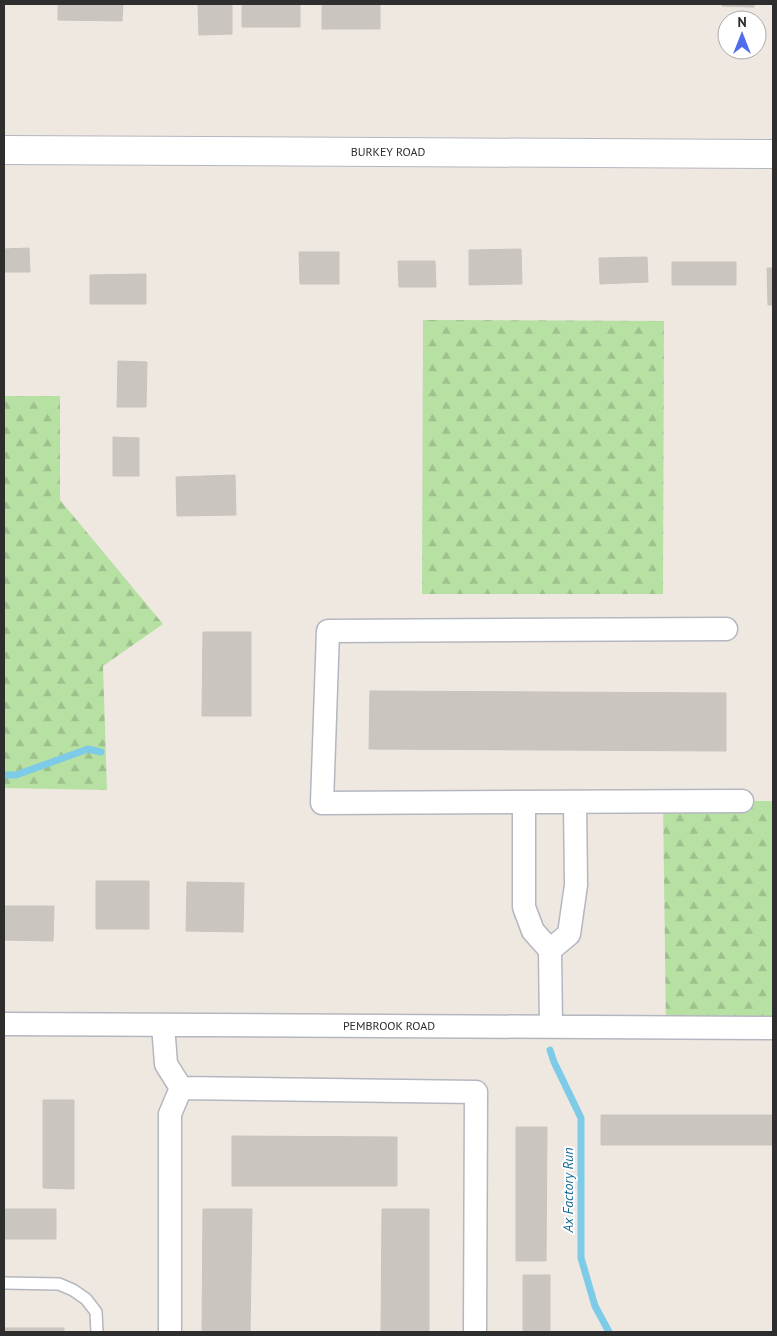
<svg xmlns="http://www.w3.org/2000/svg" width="777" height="1336" font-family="'PT Sans',sans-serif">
  <defs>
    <pattern id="forest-firs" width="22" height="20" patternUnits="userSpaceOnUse" patternTransform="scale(1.25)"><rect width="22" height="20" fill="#b7e0a3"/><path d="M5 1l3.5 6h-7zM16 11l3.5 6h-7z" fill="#9ec08d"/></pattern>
  </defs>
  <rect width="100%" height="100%" fill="#eee8e1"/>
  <!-- forest -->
  <path fill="url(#forest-firs)" d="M423 320 664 321 663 594H422Z
    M4 396H60V500L163 624 103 666 107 790 4 788Z
    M663 801H773V1028L666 1027Z"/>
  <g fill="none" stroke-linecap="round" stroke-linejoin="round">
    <!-- stream -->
    <path stroke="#7dcbe7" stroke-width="7" d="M4 775H16L88 749 101 752
      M550 1050 554 1062 581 1118V1258L595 1306 609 1332"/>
  </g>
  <!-- building -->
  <path fill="#cac6bf" stroke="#c9c4bb" d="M58 4H123L122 21 58 20Z
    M198 4H232V34L199 35Z
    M242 4H300V27H242Z
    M322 4H380V29H322Z
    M722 4H754V7L722 6Z
    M29 248 30 272H4V249Z
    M521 249 522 284 469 285V250Z
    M299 252H339V284H300Z
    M647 257 648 282 600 284 599 258Z
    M398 261H435L436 287H399Z
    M672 262H736V285H672Z
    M767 268H773V305H768Z
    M146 274V304H90V275Z
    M118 361 147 362 146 407H117Z
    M113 437 139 438V476H113Z
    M235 475 236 515 177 516 176 477Z
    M203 632H251V716H202Z
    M370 691 726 693V751L369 749Z
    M96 881H149V929H96Z
    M187 882 244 883 243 932 186 931Z
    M4 906H54L53 941 4 940Z
    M43 1100H74V1189L43 1188Z
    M601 1115H773V1145H601Z
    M516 1127H547L546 1261H516Z
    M232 1136 397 1137V1186H232Z
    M4 1209H56V1239H4Z
    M203 1209H252L250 1332H202Z
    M382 1209H429V1332H381Z
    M523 1275H550V1332H523Z
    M4 1328H64V1332H4Z"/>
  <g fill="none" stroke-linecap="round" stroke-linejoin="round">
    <defs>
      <path id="lane" d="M4 1283 59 1284 73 1290 86 1299 96 1312 97 1332"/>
      <path id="street" d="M726 629 328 631 322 803 742 801
        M524 802V907L533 931 550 950 551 1026
        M550 950 569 934 576 885 575 802
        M4 1024 773 1028
        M163 1025 166 1064 181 1088
        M170 1332V1114L181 1088 476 1092 475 1332"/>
      <path id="secondary" d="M4 150 773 154"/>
    </defs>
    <!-- lane casing -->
    <use href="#lane" stroke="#b5b7c0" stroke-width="14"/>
    <!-- street casing -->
    <use href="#street" stroke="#b5b7c0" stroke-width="25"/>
    <!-- secondary casing -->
    <use href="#secondary" stroke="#b5b7c0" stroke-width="30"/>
    <!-- lane -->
    <use href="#lane" stroke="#fff" stroke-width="11"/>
    <!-- street -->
    <use href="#street" stroke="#fff" stroke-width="22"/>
    <!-- secondary -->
    <use href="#secondary" stroke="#fff" stroke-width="28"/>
  </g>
  <g text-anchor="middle" stroke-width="4" stroke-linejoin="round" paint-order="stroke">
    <!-- street labels -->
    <g font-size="12" fill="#2e2e2e" stroke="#fff">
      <text x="388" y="156">BURKEY ROAD</text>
      <text x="389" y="1030">PEMBROOK ROAD</text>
    </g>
    <!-- water labels -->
    <g font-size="14" font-style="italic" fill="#186b97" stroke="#fff">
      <text transform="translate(568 1190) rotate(-90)" y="5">Ax Factory Run</text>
    </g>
  </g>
  <!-- border -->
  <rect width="777" height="1336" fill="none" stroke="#2e2e2e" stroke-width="10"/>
  <!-- north arrow -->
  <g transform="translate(742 35)"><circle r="24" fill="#ffffff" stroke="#ababab"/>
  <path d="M0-4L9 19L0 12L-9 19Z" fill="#4f6ced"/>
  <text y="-8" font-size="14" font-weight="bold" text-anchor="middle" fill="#2e2e2e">N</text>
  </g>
</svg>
